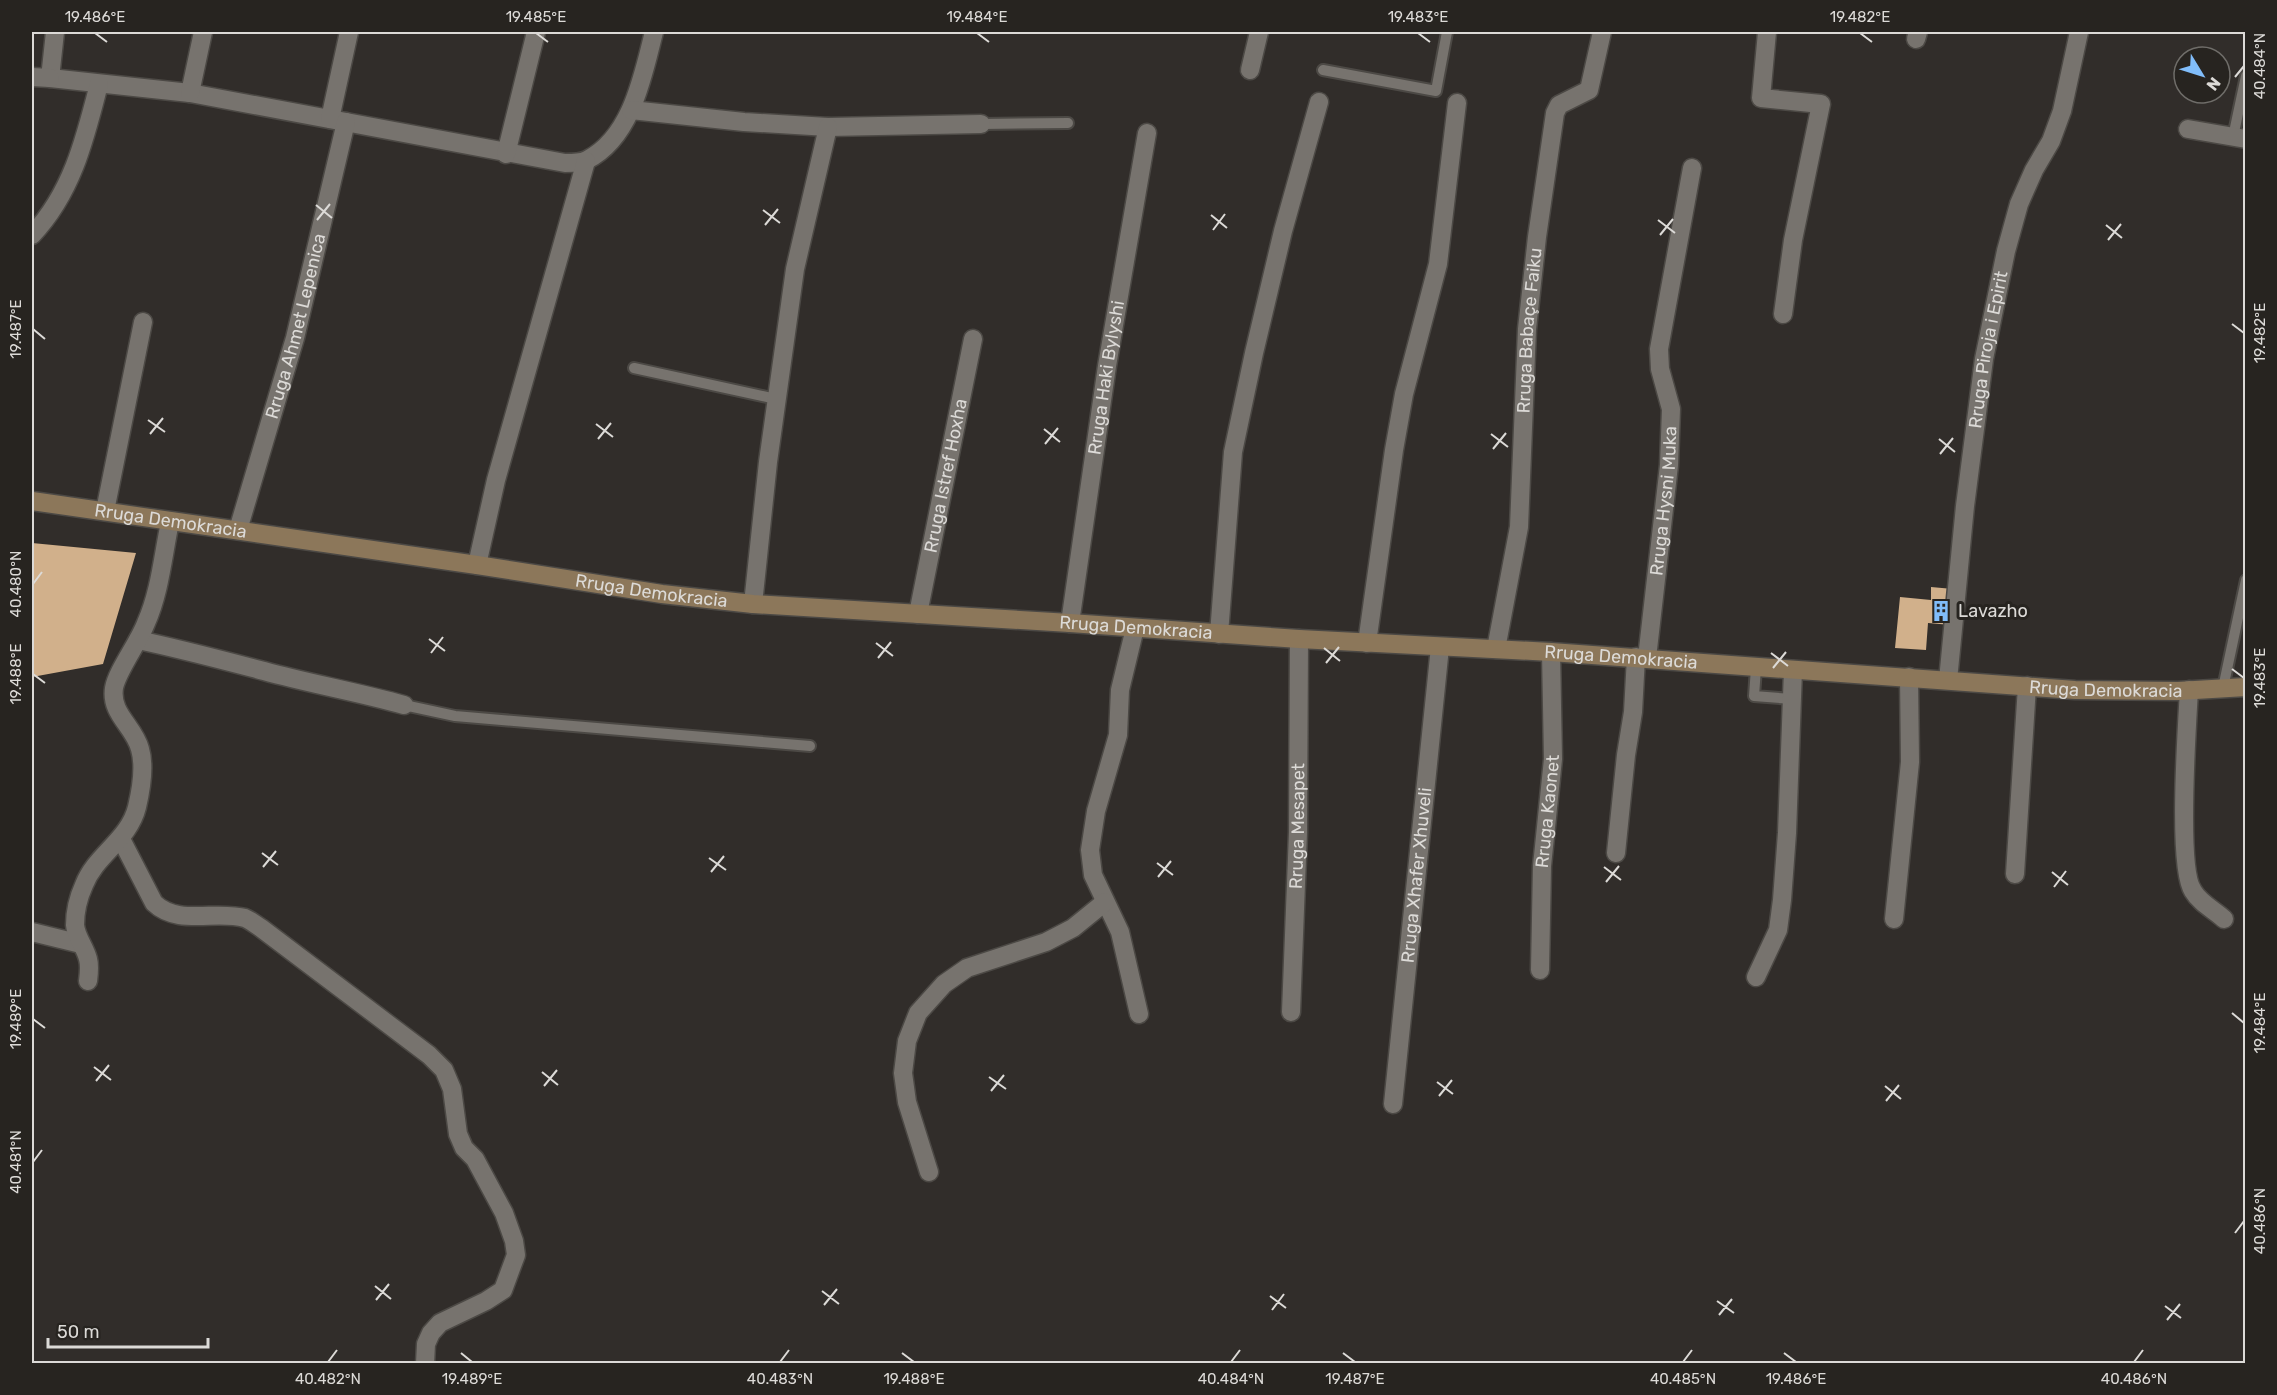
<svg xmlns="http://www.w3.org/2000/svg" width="2277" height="1395" font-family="Rubik,sans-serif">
  <rect width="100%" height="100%" fill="#312d2a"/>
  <!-- building -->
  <path fill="#d1b08b" d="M32 543 136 553 103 664 32 677Z
    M1931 587 1953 589 1951 625 1928 623 1926 650 1895 648 1900 597 1931 600Z"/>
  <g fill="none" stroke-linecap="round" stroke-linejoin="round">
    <defs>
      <path id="lane" d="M1323 70 1436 91 1447 32
        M981 124 1068 123
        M2233 137 2246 76
        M634 368 776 399
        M1756 668 1754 696 1792 699
        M2223 688 2246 580
        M404 705 455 716 810 746"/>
      <g id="street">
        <path d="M55 32 50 78 190 93 565 163C571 163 581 163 587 160 632 137 643 75 654 32"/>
        <path d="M1767 32 1761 98 1821 104 1793 240 1783 314"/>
        <path d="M1916 39 1918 32"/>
        <path d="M1250 70 1259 32"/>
        <path d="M32 77 50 78"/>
        <path d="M190 93 203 32"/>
        <path d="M631 110 744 122 828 127 981 124"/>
        <path d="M330 119 349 32"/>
        <path d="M2188 129 2246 139"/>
        <path d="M506 154 536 32"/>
        <path d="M32 235C72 193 85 139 99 84"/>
        <path d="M105 511 143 322"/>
        <path id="s1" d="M238 530 295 338 346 122"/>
        <path d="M477 565 496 480 586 161"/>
        <path d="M753 604 768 462 795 269 828 127"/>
        <path id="s2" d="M918 614 973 339"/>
        <path id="s3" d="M1070 623 1107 366 1147 133"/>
        <path d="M1135 628 1120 690 1118 735 1096 811 1090 850 1093 875 1120 932 1139 1014"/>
        <path d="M1219 634 1233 452 1254 353 1283 231 1319 102"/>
        <path d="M138 640C181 649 222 660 264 671 311 684 358 692 404 705"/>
        <path d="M1367 643 1394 450 1404 394 1438 264 1457 103"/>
        <path id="s4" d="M1496 649 1519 527 1527 329 1537 237 1555 113 1559 105 1589 90 1602 32"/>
        <path id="s5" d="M1647 658 1669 465 1671 409 1660 369 1659 349 1692 168"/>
        <path id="s6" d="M1948 680 1965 506 1984 359 2006 251 2019 204 2034 170 2051 141 2062 111 2079 32"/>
        <path d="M2189 690C2187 725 2177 868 2193 891 2200 903 2214 910 2224 919"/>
        <path d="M121 839 154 903C178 926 215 910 245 918 250 920 256 925 261 928L429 1055 444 1070 452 1089 458 1134 464 1148 475 1159 504 1213 514 1241 516 1255 503 1290 486 1301 440 1323 431 1333 426 1344 425 1364"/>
        <path d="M1616 853 1626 755 1633 712 1636 657"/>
        <path d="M2015 874 2027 686"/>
        <path d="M1894 919 1910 762 1909 677"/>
        <path d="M32 932 81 944"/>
        <path id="s7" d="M1540 970 1542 866 1553 759 1551 652"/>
        <path d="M1756 977 1778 930 1782 900 1787 833 1793 670"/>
        <path d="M88 981C89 973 90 966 88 959 85 947 76 937 75 925 75 912 79 896 84 885 96 854 129 840 137 807 141 790 145 766 140 749 134 726 110 714 114 688 117 671 139 642 146 623 160 592 163 555 170 522"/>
        <path id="s8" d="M1291 1012 1298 832 1299 639"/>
        <path id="s9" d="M1393 1104 1440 647"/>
        <path d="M929 1172 907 1102 903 1073 907 1041 918 1013 944 984 967 968 1046 942 1073 928 1105 902"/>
      </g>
      <g id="secondary">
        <path id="s10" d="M32 501 477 565 662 594 753 604 1070 623 1299 639 1551 652 2075 690 2178 691 2246 687"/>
      </g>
    </defs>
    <!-- lane casing -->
    <use href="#lane" stroke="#4c4945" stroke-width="14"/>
    <!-- street casing -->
    <use href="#street" stroke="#4c4945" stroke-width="21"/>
    <!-- secondary casing -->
    <use href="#secondary" stroke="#4c4945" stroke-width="21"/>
    <!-- lane -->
    <use href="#lane" stroke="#77736e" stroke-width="10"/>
    <!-- street -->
    <use href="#street" stroke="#77736e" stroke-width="18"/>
    <!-- secondary -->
    <use href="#secondary" stroke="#8c775a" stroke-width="18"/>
  </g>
  <!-- ticks -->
  <path fill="none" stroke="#dcdad7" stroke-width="2" d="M95 33 107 42M536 33 548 42M977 33 989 42M1418 33 1430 42M1860 33 1872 42M2235 77 2244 66M316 205 332 218M763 210 780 223M1211 215 1227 228M317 220 330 204M1658 220 1675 233M765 225 778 209M2106 225 2122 238M1213 230 1225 214M1660 235 1673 219M2108 240 2121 224M2232 324 2244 333M33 329 45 339M148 420 165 432M596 424 613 437M1044 429 1060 442M150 434 163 418M1491 434 1508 447M598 439 611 423M1939 439 1955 452M1045 444 1058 428M1493 449 1506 433M1940 454 1953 438M33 584 42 572M429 639 445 651M876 643 893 656M1324 648 1340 661M431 653 443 637M1771 653 1788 666M878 658 891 642M1326 663 1339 647M1773 668 1786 652M2232 669 2244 678M33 674 45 683M262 853 278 865M709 858 726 870M1157 863 1173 875M263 867 276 851M1604 867 1621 880M711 872 724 856M2052 872 2068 885M1158 877 1171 861M1606 882 1619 866M2054 887 2066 871M2232 1013 2244 1023M33 1019 45 1028M94 1067 111 1080M542 1072 558 1085M989 1077 1006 1089M96 1081 109 1065M1437 1082 1453 1094M544 1086 557 1070M1885 1086 1901 1099M991 1091 1004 1075M1439 1096 1452 1080M1886 1101 1899 1085M33 1162 42 1150M2235 1233 2244 1221M375 1286 391 1299M822 1291 839 1304M1270 1296 1286 1308M376 1300 389 1284M1717 1301 1734 1313M824 1305 837 1289M2165 1306 2181 1318M1272 1310 1284 1294M1719 1315 1732 1299M2167 1320 2180 1304M461 1353 472 1362M902 1353 914 1362M1343 1353 1355 1362M1784 1353 1796 1362M328 1362 337 1350M780 1362 789 1350M1231 1362 1240 1350M1683 1362 1692 1350M2134 1362 2143 1350"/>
  <!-- icons -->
  <defs>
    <symbol id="building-bare" viewBox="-9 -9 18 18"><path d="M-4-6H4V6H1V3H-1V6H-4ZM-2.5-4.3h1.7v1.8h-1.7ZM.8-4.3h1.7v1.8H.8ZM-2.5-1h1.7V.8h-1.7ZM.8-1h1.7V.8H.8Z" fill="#81bdfa" stroke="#272420" stroke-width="2.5" paint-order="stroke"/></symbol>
  </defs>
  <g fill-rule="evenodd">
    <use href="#building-bare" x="1926" y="596" width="30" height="30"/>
  </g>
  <g text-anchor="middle" stroke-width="6" stroke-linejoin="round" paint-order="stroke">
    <!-- street labels -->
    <g font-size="18" fill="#dcdad7" stroke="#272420">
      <text dy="6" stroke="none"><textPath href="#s1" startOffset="212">Rruga Ahmet Lepenica</textPath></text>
      <text dy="6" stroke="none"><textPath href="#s4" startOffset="321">Rruga Babaçe Faiku</textPath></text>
      <text dy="6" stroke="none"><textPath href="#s6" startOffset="333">Rruga Piroja i Epirit</textPath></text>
      <text dy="6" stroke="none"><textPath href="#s3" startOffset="248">Rruga Haki Bylyshi</textPath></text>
      <text dy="6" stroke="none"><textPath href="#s2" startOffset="141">Rruga Istref Hoxha</textPath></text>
      <text dy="6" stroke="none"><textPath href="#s5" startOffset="158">Rruga Hysni Muka</textPath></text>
      <text dy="6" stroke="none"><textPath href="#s10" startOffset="140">Rruga Demokracia</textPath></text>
      <text dy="6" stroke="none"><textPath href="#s10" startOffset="626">Rruga Demokracia</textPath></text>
      <text dy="6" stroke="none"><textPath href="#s10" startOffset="1112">Rruga Demokracia</textPath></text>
      <text dy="6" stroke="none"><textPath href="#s10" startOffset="1598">Rruga Demokracia</textPath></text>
      <text dy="6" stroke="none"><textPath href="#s10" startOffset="2084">Rruga Demokracia</textPath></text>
      <text dy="6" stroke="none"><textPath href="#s7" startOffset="159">Rruga Kaonet</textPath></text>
      <text dy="6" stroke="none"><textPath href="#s8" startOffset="186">Rruga Mesapet</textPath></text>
      <text dy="6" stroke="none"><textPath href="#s9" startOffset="230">Rruga Xhafer Xhuveli</textPath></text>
    </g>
    <!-- poi labels -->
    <g font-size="18" fill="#dcdad7" stroke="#272420" text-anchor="start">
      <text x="1958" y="617">Lavazho</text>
    </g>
  </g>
  <!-- border -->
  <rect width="2277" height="1395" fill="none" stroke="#272420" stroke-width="66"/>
  <!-- north arrow -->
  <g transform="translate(2202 75) rotate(128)"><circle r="28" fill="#272420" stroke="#6f6d69" stroke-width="1.5"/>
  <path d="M0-4.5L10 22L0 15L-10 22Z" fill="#81bdfa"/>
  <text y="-9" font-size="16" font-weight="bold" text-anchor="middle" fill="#dcdad7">N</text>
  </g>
  <!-- scale -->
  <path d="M48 1338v9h160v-9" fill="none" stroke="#dcdad7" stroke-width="3"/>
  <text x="57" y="1338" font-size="18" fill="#dcdad7" stroke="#272420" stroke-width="4.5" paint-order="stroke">50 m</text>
  <rect x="33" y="33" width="2211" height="1329" fill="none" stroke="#dcdad7" stroke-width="2"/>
  <g font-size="15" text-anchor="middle" fill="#dcdad7">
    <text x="95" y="22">19.486°E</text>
    <text x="536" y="22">19.485°E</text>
    <text x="977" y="22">19.484°E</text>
    <text x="1418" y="22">19.483°E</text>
    <text x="1860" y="22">19.482°E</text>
    <text transform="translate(2260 66) rotate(-90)" y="5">40.484°N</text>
    <text transform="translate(16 329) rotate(-90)" y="5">19.487°E</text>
    <text transform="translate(2260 333) rotate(-90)" y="5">19.482°E</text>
    <text transform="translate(16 584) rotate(-90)" y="5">40.480°N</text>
    <text transform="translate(16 674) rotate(-90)" y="5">19.488°E</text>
    <text transform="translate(2260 678) rotate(-90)" y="5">19.483°E</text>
    <text transform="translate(16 1019) rotate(-90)" y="5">19.489°E</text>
    <text transform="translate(2260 1023) rotate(-90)" y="5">19.484°E</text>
    <text transform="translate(16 1162) rotate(-90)" y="5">40.481°N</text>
    <text transform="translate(2260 1221) rotate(-90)" y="5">40.486°N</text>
    <text x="328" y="1384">40.482°N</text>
    <text x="472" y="1384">19.489°E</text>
    <text x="780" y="1384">40.483°N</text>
    <text x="914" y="1384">19.488°E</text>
    <text x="1231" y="1384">40.484°N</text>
    <text x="1355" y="1384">19.487°E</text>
    <text x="1683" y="1384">40.485°N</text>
    <text x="1796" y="1384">19.486°E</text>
    <text x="2134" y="1384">40.486°N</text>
  </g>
</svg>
